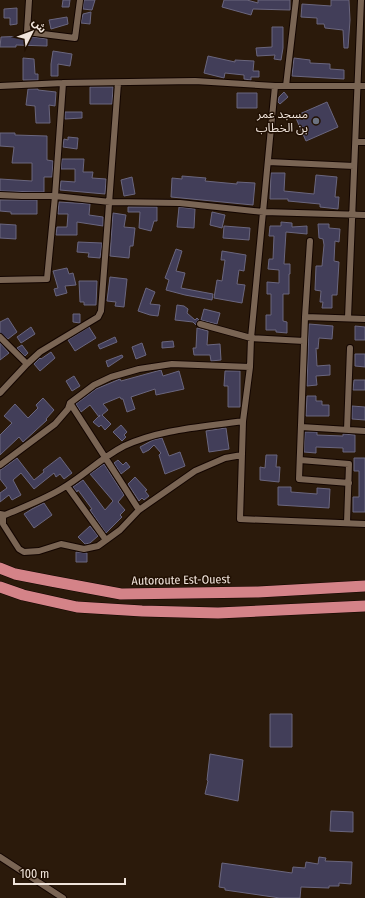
<svg xmlns="http://www.w3.org/2000/svg" width="365" height="898" font-family="'Fira Sans Condensed','Noto Sans Arabic',sans-serif">
  <rect width="100%" height="100%" fill="#2b1a0b"/>
  <!-- building -->
  <path fill="#423e59" stroke="#6a667e" d="M63 0H70L69 7H62Z
    M84 0H95L92 10 83 9Z
    M224 0H247L258 3V0H290V10L253 9 251 15 222 7Z
    M331 0H349L350 20 348 48H344L343 30 325 28 324 24H317V18L301 17 302 4 331 6Z
    M17 8V24L10 25V18H4V9Z
    M91 12 90 24 81 23 83 14Z
    M67 17 68 24 51 29 49 20Z
    M272 27H283V48L281 60 274 59 275 55 257 56 256 48 272 47Z
    M26 36 47 39V46L16 45V47H0L1 37Z
    M53 51 72 54 70 66 58 64V76H51V64Z
    M208 56 235 62V60L254 61 253 71H259V77H251V80L244 79V75L225 73 224 78 204 73Z
    M23 58 34 59 35 74H38V80H23Z
    M294 58 310 60V63L330 64V69L344 70V79L292 76Z
    M90 87H113L112 104H90Z
    M28 89H38V90L56 92 55 106 49 105 50 123H36L35 106 26 105Z
    M284 92 288 97 280 104 278 102 279 97Z
    M237 93H257V108H237Z
    M327 102 338 127 306 141 295 116Z
    M65 112H82V118L65 119Z
    M0 133H15V135L47 136V160L53 161 52 177H44V192L0 191V179L32 181V163H12L14 147 0 146Z
    M68 137 78 138 77 149 63 147 64 139 68 140Z
    M62 159H84L83 172H93L92 178 106 179 105 194 60 190 61 181 75 182V169H61Z
    M271 173H285L284 191 314 194 316 175 337 177 335 197H339L338 209 320 207V204L288 201V199H270Z
    M182 176 206 178 205 181 237 184V182L255 183 253 205 171 197 172 178 182 179Z
    M132 177 135 194 124 196 121 180Z
    M0 200H37V214H11V212L0 211Z
    M59 202 90 204 89 215 103 217V226L77 222V235H56L57 227H67L68 214H58Z
    M128 207H157V221H154L151 231 139 228 140 212H128Z
    M179 207 195 209 194 228 177 227Z
    M212 212 225 215 222 228 210 225Z
    M113 213 126 215 124 227 135 228 133 246H130L129 258 110 256Z
    M281 222 292 223V227L307 226V234L286 232 284 264H290V274H289V294H283V321L287 322V333L276 332V330H266V315H271V294H267V282L279 283V270L268 269 269 259H273L274 236H269L270 226H281Z
    M0 224 16 225V239L0 238Z
    M318 224H329V228L340 229 339 242 335 241 334 261 339 262 337 295H332V308H322L323 302H320L321 291 315 290 316 266H322L324 245 323 239 319 238Z
    M224 226 250 228 249 240 223 238Z
    M78 242 102 243 100 258 88 257 89 253 77 252Z
    M176 249 182 251 176 271 185 273 181 288 213 294 212 300 185 295 166 290 169 280 165 278Z
    M222 251 246 255 244 271 239 270 237 284 245 285 242 303 214 298 217 280 222 281 225 260H221Z
    M67 268 69 274 73 273 76 285 65 286 67 293 56 296 54 289 58 288 53 271Z
    M110 277 127 279 124 307 115 306 116 302 107 301Z
    M79 281H97L96 305H84V302H80Z
    M146 288 155 292 150 304 160 305 158 316 150 315 138 311Z
    M177 305 184 306 188 309 187 313 195 320 197 318 199 320 197 321 196 325 193 322 175 320Z
    M204 309 220 313 217 324 201 320Z
    M73 314H80V323L73 322Z
    M8 318 17 332 8 339 0 333V322Z
    M309 324 333 326 332 339 319 338 318 349 316 348 317 366 330 365V375L316 376 317 385 307 386Z
    M355 326 365 327V340H355Z
    M31 327 35 334 21 343 17 337Z
    M89 327 96 338 75 351 68 340Z
    M197 328 208 331 207 345 220 344 221 360 211 361 210 355H194L193 348H196Z
    M115 337 117 342 100 349 98 345Z
    M173 341 174 347 162 348V342Z
    M0 343 9 353 0 360Z
    M142 343 146 355 136 359 132 347Z
    M22 345 28 353 25 356 17 348Z
    M51 352 55 358 40 371 34 364 40 358 41 359Z
    M355 354H365V367L355 366Z
    M122 355 123 357 108 367 106 361Z
    M161 370 163 376 179 371 184 389 156 395 155 389 131 397 135 409 127 412 123 399H121L120 397 103 404 108 410 102 415 111 424 105 430 101 425 99 427 93 422 100 415 99 417 90 405 81 412 76 404 96 389 120 379 121 381Z
    M225 371H240V407H228V386H224Z
    M74 376 80 386 72 391 66 381Z
    M354 380H365V390H353Z
    M307 396H316V401H322V405H329V416H306Z
    M43 398 54 410 46 419 47 420 23 442 19 437 0 455V435L12 423 4 416 15 404 28 418 38 408 36 405Z
    M352 406 365 407V420L352 419Z
    M121 425 127 432 124 435 126 437 122 441 113 432Z
    M226 428 229 449 209 452 206 431Z
    M305 432H317V435L343 436V434L355 435V452H343V448L316 447V453L304 452Z
    M162 438 169 456 180 452 185 466 165 474 159 455 161 453 154 445 149 450 143 453 140 447 153 440Z
    M266 455H277L276 467H280L279 482 260 480V467L265 468Z
    M60 457 72 473 64 479 60 474 56 477 54 473 34 489 21 473 13 480 21 495 12 500 9 495 0 502V493L7 488 0 479V470L2 469 17 458 34 480 44 472 43 470Z
    M354 458H365V512H353V497H359V471H354Z
    M118 460 123 465 126 462 130 467 121 474 114 463Z
    M104 464 124 495 118 502 125 510 120 515 122 517 106 533 90 510 92 509 78 490 77 492 73 487 83 480 105 510 113 501 90 474Z
    M135 477 147 490 145 491 149 496 144 500 142 498 139 501 128 484Z
    M278 487H291V492L317 494V488L330 489 329 508 278 505Z
    M44 503 52 515 34 528 24 514 32 509Z
    M90 526 98 536 90 543 85 544 78 537Z
    M76 552 87 553V562H76Z
    M270 714H292V747H270Z
    M210 754 243 760 238 801 205 794 208 781 207 780Z
    M331 811 353 812V832L330 831Z
    M319 857 326 858 325 861 352 862 351 884 339 883V886H329V888L301 887 300 898H280L225 890V888L219 887 222 863 292 873 293 867 305 868 306 862 318 864Z"/>
  <g fill="none" stroke-linecap="round" stroke-linejoin="round">
    <defs>
      <path id="street" d="M29 0 27 32 75 38 80 0
        M0 86 63 83 195 81 275 86H365
        M275 86 251 338 250 367 243 421 240 519 365 524
        M286 86 296 0
        M356 142H365
        M268 162 354 166
        M0 195 22 196H55L110 202 180 203 264 212 365 215
        M310 241 305 317 299 479 349 483
        M0 280 47 279 55 196 63 83
        M305 317 365 319
        M348 318 361 0
        M200 324 251 338 304 341
        M0 337 27 364
        M0 393 27 364 40 352 98 317 101 311 118 83
        M70 403 139 510
        M301 427 365 431
        M347 430 350 348
        M300 460 349 464 347 523
        M0 465 55 424 68 409 70 403 94 385 111 377 139 369 172 364 250 367
        M67 486 106 540
        M0 514 5 515C26 506 48 498 66 486 87 473 101 458 124 446 161 429 203 427 243 421
        M3 515V524L19 549 24 552 39 551 61 544 84 549 98 546 120 530 139 510 195 471 225 458 242 455
        M0 857 63 898"/>
      <path id="highway" d="M0 568 15 574 51 581 121 594 258 592 365 586
        M0 587 23 595 77 607 142 611 218 613 365 606"/>
    </defs>
    <!-- street casing -->
    <use href="#street" stroke="#130500" stroke-width="8"/>
    <!-- highway casing -->
    <use href="#highway" stroke="#130500" stroke-width="12"/>
    <!-- street -->
    <use href="#street" stroke="#7a6554" stroke-width="6"/>
    <!-- highway -->
    <use href="#highway" stroke="#d48388" stroke-width="11"/>
  </g>
  <!-- markers -->
  <circle fill="#6b7280" stroke="#211003" stroke-width="1.5" cx="316" cy="121" r="4"/>
  <g text-anchor="middle" stroke-width="3" stroke-linejoin="round" paint-order="stroke">
    <!-- poi labels -->
    <g font-size="12" fill="#f0e4db" stroke="#211003" text-anchor="end">
      <text x="308" y="118">مسجد عمر<tspan x="308" dy="14">بن الخطاب</tspan></text>
    </g>
    <!-- street labels -->
    <g font-size="12" fill="#f0e4db" stroke="#211003">
      <text transform="translate(181 580) rotate(-1)" y="4">Autoroute Est-Ouest</text>
    </g>
  </g>
  <!-- north arrow -->
  <g transform="translate(32 32) rotate(48)" stroke="#211003" stroke-width="3" paint-order="stroke">
  <path d="M0-3L7 15L0 10L-7 15Z" fill="#f0e4db"/>
  <text y="-6" font-size="11" font-weight="bold" text-anchor="middle" fill="#f0e4db">ش</text>
  </g>
  <!-- scale -->
  <path d="M14 878v6h111v-6" fill="none" stroke="#f0e4db" stroke-width="2"/>
  <text x="20" y="878" font-size="12" fill="#f0e4db" stroke="#211003" stroke-width="3" paint-order="stroke">100 m</text>
</svg>
